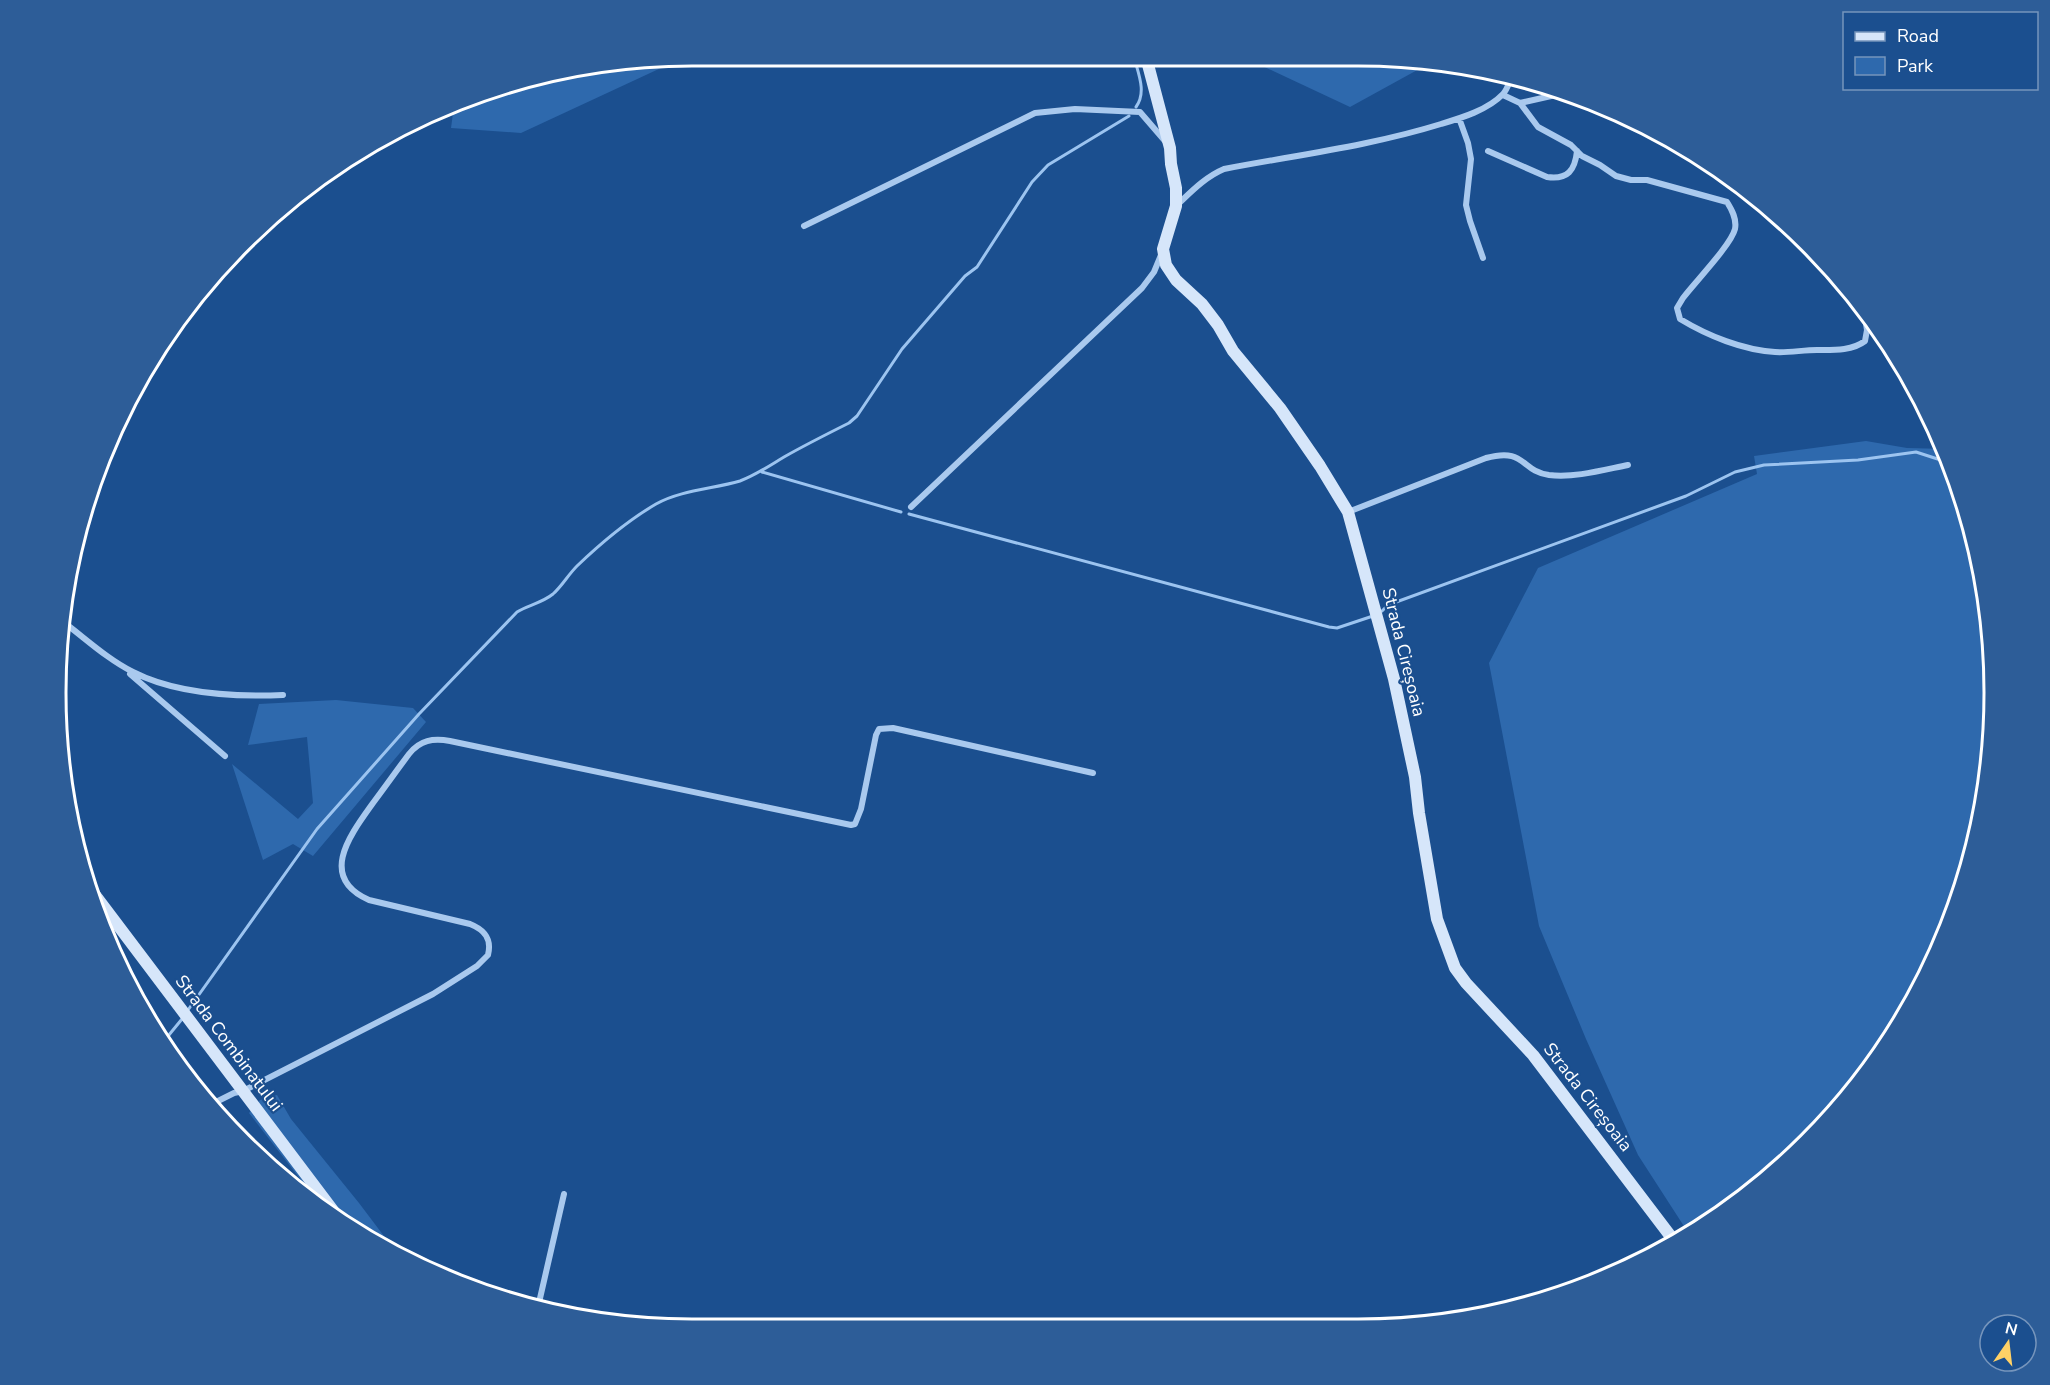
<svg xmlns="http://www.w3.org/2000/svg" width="2050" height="1385" font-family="'Nunito Sans',sans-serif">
  <rect width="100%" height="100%" fill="#1b4f8f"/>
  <!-- green -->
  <path fill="#2e69ad" d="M1241 56H1357L1430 63 1350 107Z
    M609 61H676L521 133 451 128 454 106 488 89Z
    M1866 441 1907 448 1946 449 1982 568 1994 692 1982 816 1946 936 1887 1046 1808 1143 1712 1222 1689 1234 1638 1155 1586 1039 1539 926 1489 663 1538 568 1757 474 1754 456Z
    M336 700 413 708 426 722 313 856 293 844 263 860 232 764 298 819 313 803 307 737 248 745 259 704Z
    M277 1095 291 1119 359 1203 399 1256 325 1211 249 1113 260 1100Z"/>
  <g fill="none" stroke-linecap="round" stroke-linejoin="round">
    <!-- stream -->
    <path stroke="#9cc4f0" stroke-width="3" d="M1134 57C1138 73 1147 92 1136 107
      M762 472 901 512
      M909 514 1329 627 1337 628 1373 616
      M1382 611 1388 605 1686 496 1735 472 1764 465 1858 460 1916 452 1950 463
      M188 1010 317 829 419 714 517 612C528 605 542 603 553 594 562 586 568 575 577 566 601 543 627 521 656 504 681 490 713 489 740 481 756 475 769 466 784 457 805 445 827 434 849 423L857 416 902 349 965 276 977 267 1032 182 1048 165 1129 116
      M164 1041 182 1019"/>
    <!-- street -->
    <path stroke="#a9c9ee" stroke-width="6" d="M1503 95 1520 103 1538 127 1571 145 1582 156 1600 165 1616 176 1631 180H1647L1727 202C1732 210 1737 219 1735 229 1731 245 1695 282 1683 298L1677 308 1680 319C1708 336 1743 350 1775 352 1788 353 1803 350 1817 350 1833 350 1852 351 1865 341L1867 330 1864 311
      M1520 103 1560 94
      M1459 118 1468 143 1471 159 1466 205 1470 221 1483 258
      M1488 151 1547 177C1568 180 1575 170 1577 151
      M1177 205C1191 192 1205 177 1224 169 1297 155 1370 146 1441 124 1461 118 1488 110 1503 94 1507 90 1509 83 1511 78
      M804 226 1035 113 1075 109 1140 112 1165 141
      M911 507 1142 288 1154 272 1161 255
      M1348 512 1486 458C1526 447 1520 471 1549 475 1575 478 1603 470 1628 465
      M62 621C85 638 107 659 133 672 176 694 235 697 283 695
      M130 674 225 756
      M212 1104 234 1093 243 1091 433 994 477 966 488 955C492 939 485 930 470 924L369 900C317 877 351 834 373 803 385 787 397 770 409 754 420 740 433 738 450 741L851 825 855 824 861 809 876 735 879 729 893 728 1093 773
      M538 1307 564 1194"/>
    <!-- secondary -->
    <path stroke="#d6e6fa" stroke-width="12" d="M1146 57 1170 148 1171 164 1176 188V206L1163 249 1166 265 1176 280 1202 304 1218 325 1233 351 1280 408 1320 466 1348 512 1394 679 1415 777 1419 813 1437 919 1455 968 1466 983 1533 1055 1675 1242
      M89 887 341 1221"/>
  </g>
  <g text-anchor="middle" stroke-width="4.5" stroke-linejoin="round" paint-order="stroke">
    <!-- street labels -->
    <g font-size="18" fill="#fff" stroke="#1b4f8f">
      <text transform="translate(1404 652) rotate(76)" y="6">Strada Cireșoaia</text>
      <text transform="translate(229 1043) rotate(53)" y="6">Strada Combinatului</text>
      <text transform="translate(1588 1097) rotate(52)" y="6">Strada Cireșoaia</text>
    </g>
  </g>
  <!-- crop -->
  <path d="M0 0H2050V1385H0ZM692 66H1358A626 626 0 0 1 1984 692V693A626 626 0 0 1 1358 1319H692A626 626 0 0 1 66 693V692A626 626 0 0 1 692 66Z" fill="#2d5d98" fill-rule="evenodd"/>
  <path fill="none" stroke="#fff" stroke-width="3" d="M692 66H1358A626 626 0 0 1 1984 692V693A626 626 0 0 1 1358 1319H692A626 626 0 0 1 66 693V692A626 626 0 0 1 692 66Z"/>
  <!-- legend -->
  <rect x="1843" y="12" width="195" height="78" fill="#1b4f8f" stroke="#7695bc" stroke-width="1.5"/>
  <rect x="1855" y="32" width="30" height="9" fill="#d6e6fa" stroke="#7695bc" stroke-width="1.5"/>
  <text x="1897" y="42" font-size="18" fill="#ffffff">Road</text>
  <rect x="1855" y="57" width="30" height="18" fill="#2e69ad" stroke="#7695bc" stroke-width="1.5"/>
  <text x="1897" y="72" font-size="18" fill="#ffffff">Park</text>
  <!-- north arrow -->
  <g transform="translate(2008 1343) rotate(14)"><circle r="28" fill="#1b4f8f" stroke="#7695bc" stroke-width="1.5"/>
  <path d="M0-4.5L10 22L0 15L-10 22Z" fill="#ffd166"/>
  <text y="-9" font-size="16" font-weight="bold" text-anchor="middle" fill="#ffffff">N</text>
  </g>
</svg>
